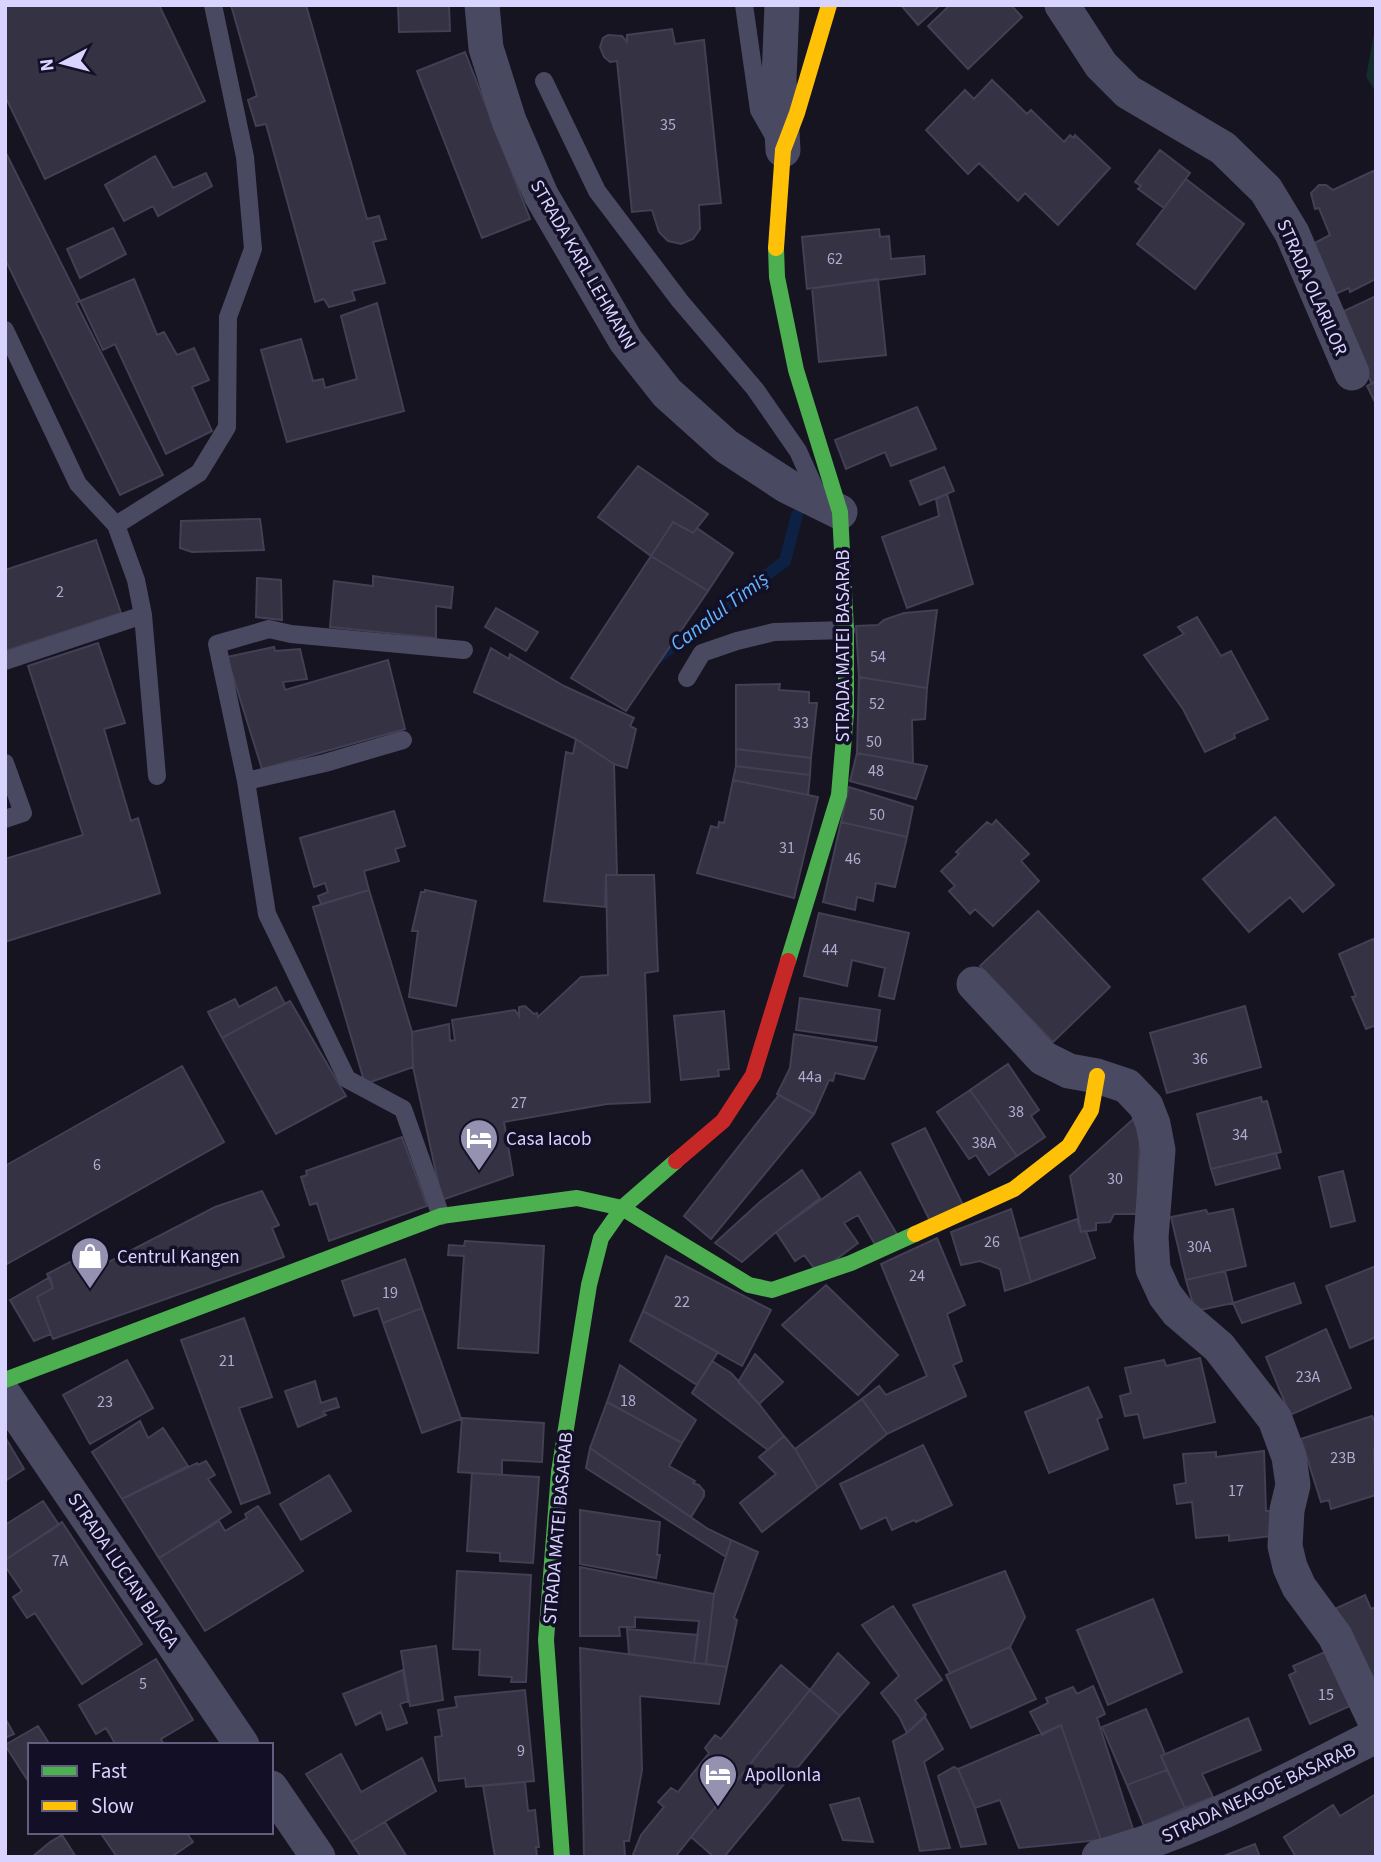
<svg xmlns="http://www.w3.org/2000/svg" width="1381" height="1862" font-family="'Source Sans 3',sans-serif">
  <rect width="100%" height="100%" fill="#161421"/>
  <!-- green -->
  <path fill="#132c2d" d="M1374 5H1376V92L1366 77 1375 28Z"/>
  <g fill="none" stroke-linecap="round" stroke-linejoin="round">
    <!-- stream -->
    <path stroke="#0d2144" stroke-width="12" d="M656 659 785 561 797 515"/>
  </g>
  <!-- building -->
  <path fill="#343243" stroke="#433f54" stroke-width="2" d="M5 5H159L205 101 45 179 5 96Z
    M231 5H306L367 219 379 216 386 239 373 242 385 283 352 291 355 300 329 307 324 299 315 302 266 124 256 126 248 100 257 96Z
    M398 5H449L450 31 399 32Z
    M901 5H940L918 25Z
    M950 5H1011L1022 17 968 69 928 26Z
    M672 29 675 44 704 40 721 203 699 205 700 229 693 239 681 244 668 241 659 232 652 210 632 212 617 61 610 62 604 57 600 47 603 38 608 35 622 36 627 42V35Z
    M465 52 530 219 482 238 417 71Z
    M992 80 1027 114 1031 110 1064 142 1070 135 1074 138 1075 135 1110 168 1058 225 1025 193 1018 201 979 163 968 174 926 130 965 90 974 99Z
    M1160 150 1190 173 1164 208 1138 189 1141 186 1135 182Z
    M5 151 80 301 76 303 163 475 120 495 5 259Z
    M155 156 173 188 206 173 212 186 158 216 153 206 124 221 105 185Z
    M1373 171 1376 176V279L1350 292 1349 288 1333 295 1309 246 1330 235 1319 208 1315 209 1311 193 1319 185H1326L1333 190Z
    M1186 179 1244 224 1195 289 1137 244Z
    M113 228 126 254 80 278 67 249Z
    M879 229 880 237 889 236 891 259 924 256 925 274 807 289 802 237Z
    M134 279 157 335 164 332 177 355 194 348 209 380 192 387 212 431 166 454 115 344 103 350 80 301Z
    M878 279 886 355 819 362 812 288Z
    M1376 296V381L1372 384 1352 344 1344 311Z
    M377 303 404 411 287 442 261 350 301 339 313 381 323 379 325 388 357 379 341 316Z
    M1376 381V404L1367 386Z
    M917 407 936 449 891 466 885 452 846 469 835 440Z
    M638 466 708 514 693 533 673 522 651 556 598 517Z
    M944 467 954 491 920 505 910 481Z
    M947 494 973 584 907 608 882 537 939 516 936 499Z
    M260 519 264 550 192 552 180 548 181 521Z
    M673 522 693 533 697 528 733 553 708 591 651 556Z
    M96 540 121 613 5 651V570Z
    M651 556 708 591 626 711 571 678Z
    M373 576 453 587 451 608 436 606V638L330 627 334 581 373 586Z
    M257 578 281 580 282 620 256 617Z
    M496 608 538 632 526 651 485 627Z
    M937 610 927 688 859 677 856 626 878 625 884 620 904 613Z
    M1197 617 1221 656 1231 651 1268 719 1234 734 1235 738 1205 752 1183 709 1144 655 1184 634 1178 627Z
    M98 643 125 723 104 729 131 821 138 818 160 893 5 942V859L83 835 28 666Z
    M274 647 275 651 300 649 307 679 283 682 285 690 388 660 405 729 262 769 227 657Z
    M491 648 509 659 510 654 564 686 634 718 630 726 636 729 627 768 614 764 576 739 474 692Z
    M859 677 927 688 925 719 912 720 913 763 857 753Z
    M780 684 779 690 809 692V703H817L811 758 736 749V685Z
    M576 739 614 764 617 875H606L605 907 544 901 566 752 573 754Z
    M736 749 811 758 810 775 736 766Z
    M857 753 927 766 916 799 850 781Z
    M736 766 810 775 808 795 733 780Z
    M733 780 818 797 794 898 697 873 711 826 718 828 719 822 724 823Z
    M849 787 913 807 907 837 841 822Z
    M394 811 405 846 395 849 399 861 364 871 369 890 321 904 318 896 328 892 325 883 314 887 300 838Z
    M1275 817 1334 885 1303 912 1290 897 1249 932 1203 879Z
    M996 820 1029 854 1021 861 1039 881 993 926 975 909 970 914 949 891 955 886 941 871 959 854 956 852 987 822 992 825Z
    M841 822 907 837 895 887 876 883 873 901 857 897 855 910 823 902Z
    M606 875H654L658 971 645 973 650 1102 607 1104 504 1122 513 1175 442 1200 413 1067 412 1032 449 1024 450 1041 455 1040 452 1020 515 1010 519 1016V1007L525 1006 534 1014 537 1013 538 1017 581 977 608 975Z
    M369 890 412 1032 413 1067 365 1084 313 907Z
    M425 890 476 901 456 1006 409 997 418 931H412L421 892H425Z
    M1038 911 1110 987 1053 1042 980 966Z
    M819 913 909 933 894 999 879 996 885 968 852 960 847 986 804 976Z
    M1373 939 1376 945V1025L1366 1029 1352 997 1356 996 1339 954Z
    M276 987 285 1004 222 1038 208 1012 235 999 239 1007Z
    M800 998 880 1010 876 1041 796 1030Z
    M290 1001 346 1096 276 1134 222 1038Z
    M1245 1006 1261 1067 1167 1093 1150 1033Z
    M724 1011 729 1069 718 1070 719 1076 681 1080 674 1016Z
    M794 1034 877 1047 864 1079 835 1073 833 1081 829 1080 814 1114 777 1094 790 1068Z
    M1008 1064 1039 1110 1031 1116 1045 1137 1017 1156 970 1090Z
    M182 1066 224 1142 5 1265V1166Z
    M970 1090 1017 1156 989 1175 976 1155 969 1159 937 1112Z
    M779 1095 814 1114 711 1239 684 1216Z
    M1261 1097 1262 1102 1267 1101 1281 1152 1211 1169 1197 1114Z
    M1141 1112 1137 1214H1114L1110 1222 1096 1223V1230L1081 1232 1070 1176Z
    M925 1128 964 1207 931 1223 892 1144Z
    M402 1137 427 1206 329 1241 317 1203 310 1205 301 1177 307 1175 306 1171Z
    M1276 1153 1280 1168 1216 1185 1211 1169Z
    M802 1170 820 1198 776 1232 742 1262 715 1243 761 1201Z
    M1343 1171 1355 1221 1331 1227 1319 1177Z
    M860 1172 898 1236 877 1248 858 1215 844 1223 858 1243 818 1273 804 1255 795 1261 776 1232Z
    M262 1191 279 1225 272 1228 284 1257 53 1339 37 1297 53 1288 47 1274 95 1249 103 1265 215 1207Z
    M1011 1209 1031 1282 1005 1291 1000 1269 980 1261 961 1265 951 1232Z
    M1233 1209 1246 1266 1186 1280 1171 1217 1206 1210 1208 1214Z
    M1077 1219 1081 1232 1086 1231 1095 1258 1031 1282 1019 1239Z
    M937 1238 965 1305 947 1314 962 1361 953 1365 966 1396 887 1434 862 1399 879 1386 886 1395 927 1376 881 1264Z
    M465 1241 544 1246 538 1353 458 1348 464 1256 448 1255 449 1245 464 1246Z
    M666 1256 771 1310 742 1366 643 1311Z
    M405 1259 422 1308 383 1323 378 1308 354 1316 342 1281Z
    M1376 1266V1337L1350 1348 1326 1286Z
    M1225 1271 1233 1303 1195 1311 1186 1280Z
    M50 1277 53 1288 37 1297 51 1334 34 1341 10 1300Z
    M1294 1283 1301 1303 1242 1323 1233 1303Z
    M826 1285 898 1355 858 1395 782 1325Z
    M422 1308 461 1419 422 1433 383 1323Z
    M643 1311 718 1352 697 1385 630 1341Z
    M244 1318 272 1397 239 1408 270 1493 241 1504 181 1340Z
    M1326 1329 1351 1388 1290 1415 1266 1357Z
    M755 1354 783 1382 759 1404 738 1382Z
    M1200 1358 1215 1422 1144 1438 1138 1414 1125 1416 1120 1396 1131 1393 1125 1368 1164 1360 1166 1366Z
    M127 1360 153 1408 90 1444 63 1395Z
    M712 1361 731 1373 759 1404 784 1436 768 1450 692 1393Z
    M620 1365 696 1420 682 1443 607 1402Z
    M315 1381 321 1403 336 1398 339 1407 323 1412 326 1415 298 1427 285 1391Z
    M1088 1387 1102 1417 1097 1419 1108 1449 1049 1473 1025 1412Z
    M862 1399 887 1434 818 1488 795 1449Z
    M607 1402 682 1443 669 1466 695 1481 693 1483 699 1485 704 1491V1496L691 1517 590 1448Z
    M1372 1416 1376 1425V1449H1374L1376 1495 1331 1509 1329 1500 1321 1502 1301 1439Z
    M462 1418 544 1423 542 1462 502 1460V1475L458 1472Z
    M140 1421 148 1438 163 1428 188 1466 122 1499 92 1452Z
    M784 1436 795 1449 818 1488 762 1532 740 1503 776 1474 759 1457Z
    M5 1437 24 1469 5 1481Z
    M923 1445 952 1505 916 1522 914 1520 892 1530 886 1517 861 1529 840 1484Z
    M590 1448 708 1529 731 1540 726 1557 586 1468Z
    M1264 1451 1266 1511H1272L1273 1536 1229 1541V1535L1196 1538 1192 1502 1177 1504 1174 1485 1186 1483 1183 1454 1216 1452V1457Z
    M206 1461 215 1475 208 1479 231 1512 159 1558 122 1499 197 1463 198 1465Z
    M472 1473 539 1477 533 1563 500 1561V1553L467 1551Z
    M329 1475 351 1511 301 1540 280 1504Z
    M43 1501 59 1525 5 1560V1525Z
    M258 1506 303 1571 205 1631 159 1558 219 1521 225 1531 247 1518 245 1514Z
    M580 1510 660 1522 657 1555H660L656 1578 580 1564Z
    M62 1522 142 1644 82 1684 35 1613 27 1618 13 1597 22 1591 5 1566V1560Z
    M731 1540 758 1552 734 1618 737 1620 727 1667 706 1664 714 1594Z
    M580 1567 714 1594 706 1664 694 1663 699 1621 635 1617V1627H619L620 1636H580Z
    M457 1571 531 1575 526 1682H511L512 1677 479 1675 480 1650 453 1649Z
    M1005 1571 1025 1617 1010 1647 950 1673 913 1605Z
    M1365 1595 1371 1609 1376 1607V1695L1326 1613Z
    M1153 1599 1182 1672 1108 1705 1077 1630Z
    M893 1606 942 1680 915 1700 926 1715 907 1733 900 1718 881 1693 899 1676 862 1625Z
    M627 1629 698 1635 694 1663 629 1654Z
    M436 1646 443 1700 410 1706 401 1651Z
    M1010 1647 1036 1699 971 1728 946 1675Z
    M580 1648 727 1667 719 1704 640 1696 642 1770 629 1841H624L625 1857H584Z
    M1327 1651 1352 1705 1310 1724 1289 1675 1296 1672 1293 1666Z
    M838 1653 869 1683 840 1716 810 1690Z
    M156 1659 193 1720 161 1739 164 1745H116L106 1728 96 1734 79 1705Z
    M781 1665 810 1690 675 1857H632L641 1835 664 1807 658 1802 671 1788 678 1792 709 1753 705 1748 715 1735 721 1739Z
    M403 1670 408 1701 400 1704 407 1723 387 1730 381 1712 356 1725 343 1694Z
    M1093 1686 1105 1714 1097 1718 1133 1829 1101 1840 1061 1725 1042 1735 1030 1712 1048 1703 1046 1698 1073 1687 1077 1694Z
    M525 1690 534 1781 466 1787 465 1778 439 1781 435 1737 442 1736 438 1710 457 1707 455 1697Z
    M810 1690 840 1716 724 1857H714L691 1837Z
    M1146 1709 1165 1754 1161 1756 1167 1770 1127 1785 1102 1727Z
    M925 1717 943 1749 924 1762 950 1848 920 1851 893 1741 907 1733Z
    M5 1718 14 1734 5 1738Z
    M1248 1718 1261 1750 1202 1774 1213 1797 1185 1808 1161 1756Z
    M1061 1725 1101 1840 1019 1848 1000 1800 975 1808 958 1769Z
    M38 1726 50 1745H30V1784L5 1745Z
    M341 1754 361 1792 422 1758 436 1791 351 1842 306 1774Z
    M954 1767 958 1769 975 1808 986 1844 961 1847 938 1776Z
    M1167 1770 1185 1808 1144 1826 1127 1785Z
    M525 1782 528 1811 535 1810 539 1847H536L537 1857H495L483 1786Z
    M1376 1794V1857H1296L1284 1837 1333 1805 1340 1816Z
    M859 1798 873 1842 843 1840 830 1805Z
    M385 1822 407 1857H361L351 1842Z
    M100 1832H186L193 1842 171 1857H117Z
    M62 1835 76 1857H32L50 1842Z
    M1255 1844 1260 1857H1221Z"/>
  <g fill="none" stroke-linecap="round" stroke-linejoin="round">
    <!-- lane -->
    <path stroke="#4a4962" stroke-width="18" d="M744 5 759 110 775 138
      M544 81 597 191 680 301 755 389 798 451 817 493
      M5 330 78 484 116 525 136 580 143 615 157 776
      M116 525 199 473 227 427 228 317 253 249 245 157 213 5
      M5 661 143 615
      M687 678 702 653 737 641 774 632 846 630
      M5 763 23 813 5 819
      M246 781 325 763 403 740
      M441 1216 403 1109 347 1079 267 914 246 781 217 644 269 629 291 634 464 650"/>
    <!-- street -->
    <path stroke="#4a4962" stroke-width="35" d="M482 5 486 48 509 121 541 195 626 341 667 393 726 446 787 486 840 512
      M782 5 779 79 783 150
      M1062 5 1101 65 1128 92 1223 148 1266 190 1292 233 1352 373
      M974 984 1043 1058 1069 1071 1097 1076 1127 1086 1146 1106 1153 1124 1158 1150 1151 1237 1153 1269 1165 1295 1178 1312 1219 1347 1275 1419 1289 1457 1293 1485 1287 1510 1285 1546 1290 1567 1299 1587 1335 1636 1376 1723
      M5 1396 242 1745
      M271 1788 318 1857
      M1099 1857C1197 1831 1286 1781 1376 1736"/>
    <!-- fast -->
    <path stroke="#4caf50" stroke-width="16" d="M776 248 777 277 796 370 840 512 846 630V713L839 795 788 961
      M5 1380 441 1216 577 1198 622 1208 749 1285 772 1290 851 1263 915 1234
      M562 1857 546 1640 559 1472 589 1285 601 1238 622 1208 676 1161"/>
    <!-- slow -->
    <path stroke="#ffc107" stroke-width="16" d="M776 248 783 150 797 113 829 5
      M915 1234 1014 1189 1069 1146 1091 1110 1097 1076"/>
    <!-- jam -->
    <path stroke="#c62828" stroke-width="16" d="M676 1161 723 1121 753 1075 788 961"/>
  </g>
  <!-- icons -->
  <defs>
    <symbol id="hotel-pin" viewBox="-11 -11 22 30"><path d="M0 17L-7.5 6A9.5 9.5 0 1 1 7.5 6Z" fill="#9591b1" stroke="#130f26"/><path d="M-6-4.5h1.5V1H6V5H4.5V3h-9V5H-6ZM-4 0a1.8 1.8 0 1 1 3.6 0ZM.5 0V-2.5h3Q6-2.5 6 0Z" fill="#fff"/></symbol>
    <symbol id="shop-pin" viewBox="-11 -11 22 30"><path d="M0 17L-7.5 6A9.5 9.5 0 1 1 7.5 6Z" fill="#9591b1" stroke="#130f26"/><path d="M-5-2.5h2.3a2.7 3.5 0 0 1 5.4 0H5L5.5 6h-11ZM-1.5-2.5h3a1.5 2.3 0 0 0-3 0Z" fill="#fff"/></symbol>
  </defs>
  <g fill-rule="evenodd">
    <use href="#hotel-pin" x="457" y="1116" width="44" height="60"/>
    <use href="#shop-pin" x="68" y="1234" width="44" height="60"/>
    <use href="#hotel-pin" x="696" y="1752" width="44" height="60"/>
  </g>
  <g text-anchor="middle" stroke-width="7" stroke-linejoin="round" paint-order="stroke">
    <!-- number labels -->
    <g font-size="16" fill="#b0acd0">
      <text x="668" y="130">35</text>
      <text x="835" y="264">62</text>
      <text x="60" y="597">2</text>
      <text x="878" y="662">54</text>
      <text x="877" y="709">52</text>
      <text x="801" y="728">33</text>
      <text x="874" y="747">50</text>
      <text x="876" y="776">48</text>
      <text x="877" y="820">50</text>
      <text x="787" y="853">31</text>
      <text x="853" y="864">46</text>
      <text x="830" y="955">44</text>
      <text x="1200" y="1064">36</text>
      <text x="810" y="1082">44a</text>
      <text x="519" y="1108">27</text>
      <text x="1016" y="1117">38</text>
      <text x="1240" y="1140">34</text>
      <text x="984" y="1148">38A</text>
      <text x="97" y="1170">6</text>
      <text x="1115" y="1184">30</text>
      <text x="992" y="1247">26</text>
      <text x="1199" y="1252">30A</text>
      <text x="917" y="1281">24</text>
      <text x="390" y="1298">19</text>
      <text x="682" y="1307">22</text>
      <text x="227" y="1366">21</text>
      <text x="1308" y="1382">23A</text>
      <text x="628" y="1406">18</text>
      <text x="105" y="1407">23</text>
      <text x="1343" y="1463">23B</text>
      <text x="1236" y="1496">17</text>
      <text x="60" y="1566">7A</text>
      <text x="143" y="1689">5</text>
      <text x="1326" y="1700">15</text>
      <text x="521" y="1756">9</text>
    </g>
    <!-- street labels -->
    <g font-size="19" fill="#d9d4ff" stroke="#130f26">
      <text transform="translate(584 264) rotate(60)" y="7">STRADA KARL LEHMANN</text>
      <text transform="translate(1313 287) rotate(66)" y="7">STRADA OLARILOR</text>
      <text transform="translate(842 646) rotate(-90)" y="7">STRADA MATEI BASARAB</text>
      <text transform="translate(557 1528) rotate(-85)" y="7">STRADA MATEI BASARAB</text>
      <text transform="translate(124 1570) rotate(56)" y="7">STRADA LUCIAN BLAGA</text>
      <text transform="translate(1258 1792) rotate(-25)" y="7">STRADA NEAGOE BASARAB</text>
    </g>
    <!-- poi labels -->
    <g font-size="19" fill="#d9d4ff" stroke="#130f26" text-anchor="start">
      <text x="506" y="1145">Casa Iacob</text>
      <text x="117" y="1263">Centrul Kangen</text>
      <text x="745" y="1781">Apollonla</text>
    </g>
    <!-- water labels -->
    <g font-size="21" font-style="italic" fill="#62b6ff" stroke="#130f26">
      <text transform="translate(719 611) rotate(-37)" y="7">Canalul Timiș</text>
    </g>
  </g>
  <!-- border -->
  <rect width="1381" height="1862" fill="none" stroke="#d9d4ff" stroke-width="14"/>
  <!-- legend -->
  <rect x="28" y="1743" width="245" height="91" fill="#130f26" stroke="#625e7d" stroke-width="2"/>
  <rect x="42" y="1766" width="35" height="10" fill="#4caf50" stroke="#625e7d" stroke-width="2"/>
  <text x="91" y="1778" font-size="21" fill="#d9d4ff">Fast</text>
  <rect x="42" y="1801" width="35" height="10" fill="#ffc107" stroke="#625e7d" stroke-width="2"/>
  <text x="91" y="1813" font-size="21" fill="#d9d4ff">Slow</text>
  <!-- north arrow -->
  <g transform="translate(63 63) rotate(263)" stroke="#130f26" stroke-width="5" paint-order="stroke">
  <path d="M0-5L12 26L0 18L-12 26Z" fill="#d9d4ff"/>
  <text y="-10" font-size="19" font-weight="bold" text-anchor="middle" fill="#d9d4ff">N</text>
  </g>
</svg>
